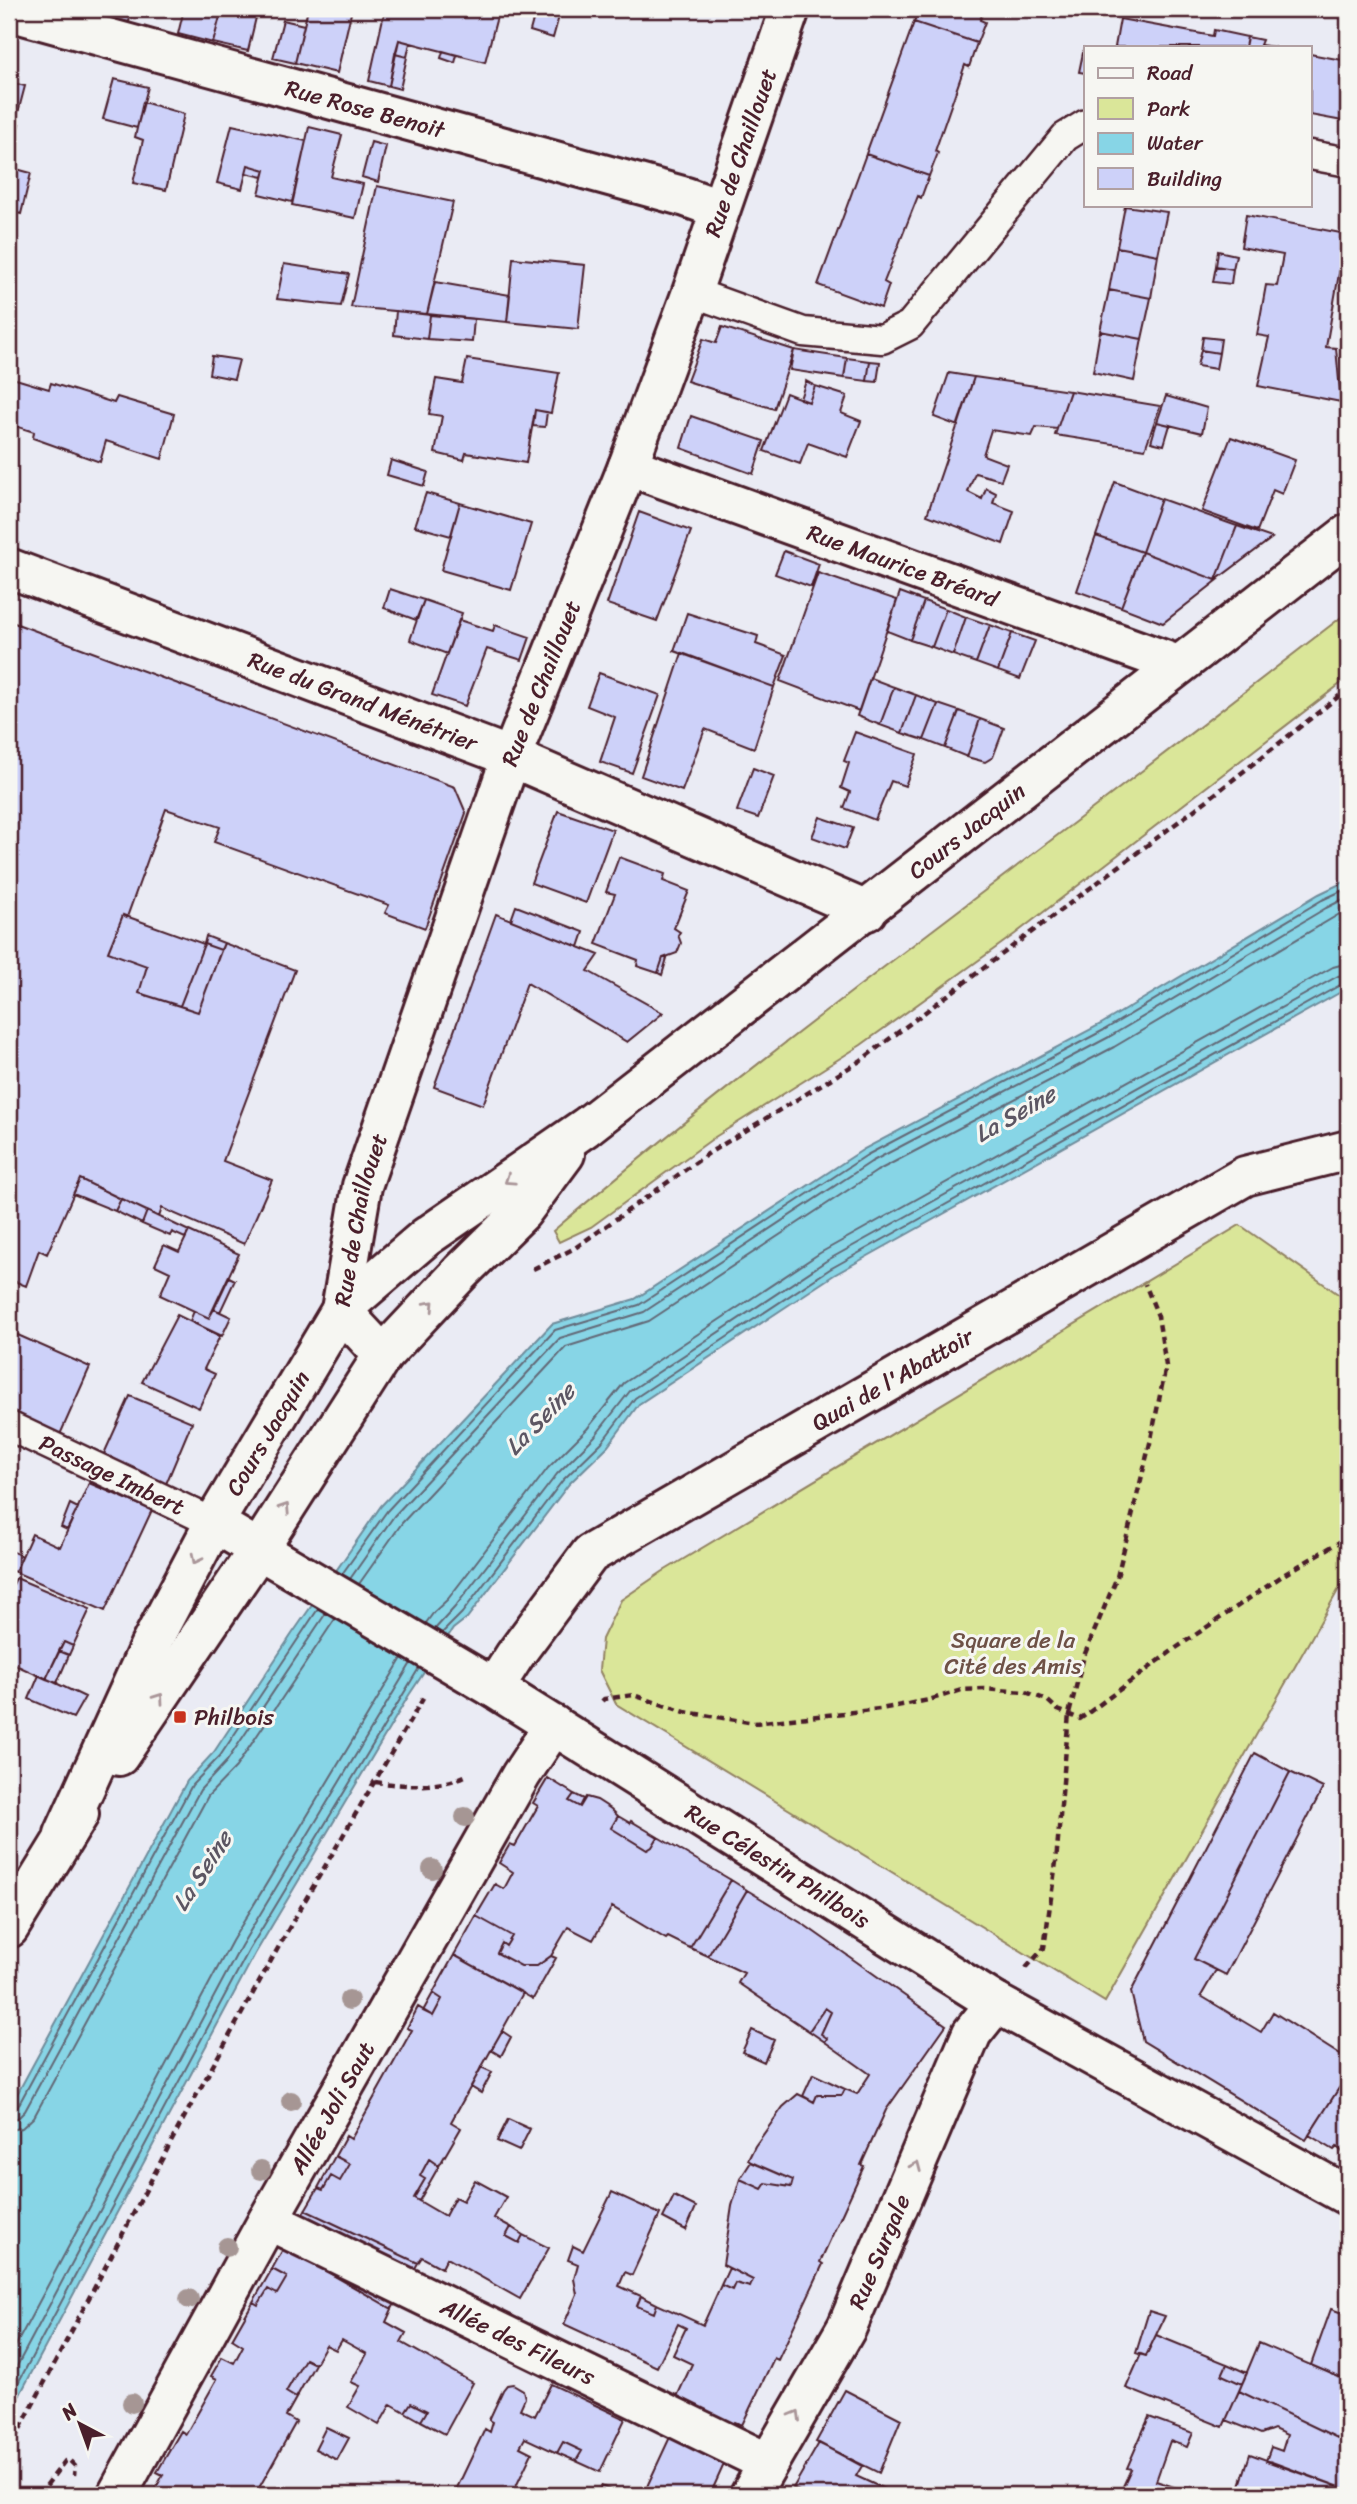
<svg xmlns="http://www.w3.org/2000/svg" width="1357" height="2504" font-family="Sriracha,sans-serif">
  <rect width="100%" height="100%" fill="#eaebf4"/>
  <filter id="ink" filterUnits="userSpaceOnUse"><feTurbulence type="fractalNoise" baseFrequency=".0143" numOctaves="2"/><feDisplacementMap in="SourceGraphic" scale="14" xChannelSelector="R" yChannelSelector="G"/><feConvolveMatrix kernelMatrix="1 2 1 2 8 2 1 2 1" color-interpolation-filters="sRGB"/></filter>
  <g filter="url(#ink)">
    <!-- green -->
    <path fill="#dae699" stroke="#928262" stroke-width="2" d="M1348 612V678L1015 934 861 1045 715 1137 591 1227 559 1242 553 1231C732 1078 922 939 1109 796 1189 735 1269 673 1348 612Z
      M1240 1225 1348 1301V1573L1105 2002 616 1704 599 1670 602 1639 621 1600 662 1572Z"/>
    <!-- water -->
    <path fill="#87d5e6" stroke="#6f8c9b" stroke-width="2" d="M1348 880V988L834 1275 639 1404 608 1446 569 1484 467 1618 453 1629 409 1695 255 1954 9 2415V2109L187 1781 214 1752 292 1634 381 1506 552 1324 635 1299 864 1149 1101 1024 1319 894Z"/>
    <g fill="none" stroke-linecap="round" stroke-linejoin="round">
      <!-- shore -->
      <path stroke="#626876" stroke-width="2" d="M342 1574 387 1511 555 1330 639 1305 867 1155 1104 1030 1322 900 1348 888
        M350 1579 394 1516 560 1338 644 1312 871 1162 1109 1037 1326 908 1348 897
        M359 1584 402 1523 566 1347 649 1321 877 1171 1114 1047 1348 909
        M426 1623 434 1612 448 1599 548 1468 587 1429 624 1383 820 1253 1333 967 1348 963
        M435 1629 455 1607 557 1474 595 1436 630 1391 826 1261 1338 976 1348 974
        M442 1633 462 1613 563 1480 602 1442 635 1398 830 1269 1342 984 1348 983
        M9 2111 18 2106 192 1785 220 1756 318 1609
        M9 2120 18 2118 25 2111 200 1790 227 1761 326 1613
        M9 2130 22 2128 34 2117 208 1796 236 1767 335 1619
        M9 2358 232 1941 402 1658
        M9 2381 241 1946 411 1663
        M9 2400 249 1950 419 1668"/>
    </g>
    <!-- building -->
    <path fill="#cdd1f9" stroke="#4a1f2b" stroke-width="2" d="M96 9H132L129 22 95 14Z
      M184 9H222L213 43 178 34Z
      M222 9H258L248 51 213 43Z
      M308 9H352L337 73 295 63Z
      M385 9H403L418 13 419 9H499L485 62 399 40 389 86 369 81Z
      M536 9H561L553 38 530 31Z
      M919 9H984L980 20 985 22 977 43 914 22Z
      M1120 19 1213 36 1214 30 1247 37 1245 47H1115Z
      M283 20 304 25 295 63 273 58Z
      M914 22 977 43 969 67 965 65 935 151 938 153 929 176 866 154Z
      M1247 37 1262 40 1260 45 1275 47H1245Z
      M399 40 410 43 407 57 395 54Z
      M1084 48 1086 49V73L1079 72Z
      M443 51 457 55 455 63 441 58Z
      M395 54 407 57 400 89 389 86Z
      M1310 54 1348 61V122L1310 115Z
      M114 79 148 87 137 128 103 119Z
      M9 82 25 86 15 124H19L9 166Z
      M143 102 184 114 166 190 133 183 143 140 135 137Z
      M232 125 306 141 292 202 259 194 265 170 248 165 242 189 217 183Z
      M309 127 342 135 331 177 363 184 355 218 292 205Z
      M371 142 386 146 378 182 362 177Z
      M866 154 929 176 921 198 918 196 884 282 889 285 881 308 818 285Z
      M248 165 265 170 263 177 246 173Z
      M9 167 31 173 21 214 9 211Z
      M377 186 453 202 427 314 351 307Z
      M1125 206 1167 212 1158 255 1117 247Z
      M1246 215 1346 234 1326 347 1336 348 1341 402 1258 386 1269 337 1257 335 1266 285 1277 286 1283 255 1241 247Z
      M1117 247 1158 255 1151 298 1109 290Z
      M1218 251 1236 255 1233 269 1216 266Z
      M513 258 585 265 578 329 507 322Z
      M284 264 349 274 341 306 277 299Z
      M1216 266 1233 269 1231 284 1213 282Z
      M435 282 510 295 507 322 427 314Z
      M1109 290 1151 298 1142 339 1100 331Z
      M396 311 430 315 427 339 394 335Z
      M430 315 474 319 472 342 427 339Z
      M722 327 794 350 774 409 687 381 703 339 716 343Z
      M1100 331 1142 339 1134 381 1093 372Z
      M1203 337 1221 339 1219 353 1201 350Z
      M794 350 847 358 844 378 790 370Z
      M1201 350 1219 353 1216 369 1197 366Z
      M212 356 239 360 234 379 209 374Z
      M847 358 870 361 867 381 844 378Z
      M467 359 559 373 551 413 535 410 526 463 466 453 464 460 435 453 442 416 429 414 436 379 462 383Z
      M870 361 880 362 877 382 867 381Z
      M949 373 974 377 958 426 934 417Z
      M9 377 49 389 51 383 114 403 117 397 174 414 162 459 106 441 100 462 33 438 34 432 9 424Z
      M974 377 1070 391 1057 429 1036 427 1032 436 991 430 983 455 1007 464 1001 480 975 473 968 492 982 499 986 488 996 493 993 503 1014 511 1003 544 927 515Z
      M806 381 815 386 809 402 800 399Z
      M815 386 847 396 841 413 861 421 847 457 808 443 800 464 764 451 786 393 809 402Z
      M1070 391 1160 406 1145 449 1055 435Z
      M1166 396 1207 408 1202 433 1157 422Z
      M535 410 547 412 545 427 533 426Z
      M691 416 764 441 753 474 681 448Z
      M1157 422 1170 425 1164 445 1151 442Z
      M1231 437 1295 460 1282 494 1273 490 1257 531 1202 511Z
      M391 460 428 472 424 486 387 475Z
      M1115 482 1161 499 1142 552 1096 536Z
      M426 493 460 503 451 536 415 526Z
      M1161 499 1237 526 1216 580 1142 552Z
      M460 503 531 524 511 590 441 570Z
      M639 512 691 531 657 621 607 604Z
      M1237 526 1272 538 1216 580Z
      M1096 536 1142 552 1121 607 1077 591Z
      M784 551 819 564 811 587 775 574Z
      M1142 552 1216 580H1218L1163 623 1121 607Z
      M818 573 897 600 859 711 780 681Z
      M390 589 424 600 416 620 384 608Z
      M900 592 924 601 910 640 887 631Z
      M424 600 462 613 447 654 410 640Z
      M924 601 946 609 932 647 910 640Z
      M946 609 966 617 953 655 932 647Z
      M687 613 758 636 756 644 786 655 774 687 674 651Z
      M966 617 990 625 976 663 953 655Z
      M459 620 493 631 495 625 530 637 522 660 487 649 465 706 432 695Z
      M9 621 455 787 466 813 425 928 385 913 389 905 214 842 220 827 166 809 127 917 123 915 108 952 147 966 139 993 198 1012 224 943 295 970 223 1161 272 1180 244 1244 162 1208 159 1217 80 1179 47 1254 39 1250 26 1286 9 1279Z
      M990 625 1012 633 998 671 976 663Z
      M1012 633 1035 641 1020 679 998 671Z
      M682 653 774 687 754 748 705 729 682 791 641 776Z
      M599 673 660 695 632 773 600 762 615 717 587 706Z
      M870 678 894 687 880 725 857 716Z
      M894 687 916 695 902 733 880 725Z
      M916 695 938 704 924 740 902 733Z
      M938 704 959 711 945 748 924 740Z
      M959 711 980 719 967 757 945 748Z
      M980 719 1004 728 993 757 985 762 967 757Z
      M855 732 917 754 905 786 891 781 875 820 844 808 850 792 841 788 849 763 844 761Z
      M753 768 774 776 758 818 737 811Z
      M558 811 613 830 586 903 531 883Z
      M820 817 853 828 845 849 812 837Z
      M619 857 665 874 663 881 689 891 674 928 680 932 678 935 681 943 677 953 663 958 658 973 637 966 638 960 596 944 615 894 606 892Z
      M516 906 584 932 579 947 511 920Z
      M496 914 599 955 588 971 663 1013 627 1042 527 983 483 1105 434 1087Z
      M123 915 204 944 180 1006 139 993 147 966 108 952Z
      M206 936 224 943 221 950 204 944Z
      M204 944 221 950 198 1012 180 1006Z
      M663 958H667L662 975 658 973Z
      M80 1179 121 1199 115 1211 73 1194Z
      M121 1199 147 1211 142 1224 115 1211Z
      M147 1211 189 1231 185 1238 172 1232 170 1236 142 1224Z
      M189 1231 239 1254 209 1318 160 1295 170 1272 155 1265 164 1245 179 1252Z
      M229 1277 235 1280 220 1312 214 1309Z
      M214 1309 231 1317 222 1336 190 1321 194 1311 209 1318Z
      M177 1315 220 1336 204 1369 215 1374 199 1408 142 1382Z
      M11 1332 90 1367 59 1437 9 1415V1337Z
      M130 1396 192 1422 166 1484 103 1456Z
      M89 1483 152 1510 105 1611 15 1572 32 1534 60 1547Z
      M70 1504 78 1508 67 1530 61 1527Z
      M9 1550 22 1556 15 1572 9 1570Z
      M16 1578 90 1609 73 1646 64 1642 46 1679 9 1662V1593Z
      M64 1642 73 1646 69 1655 59 1651Z
      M59 1651 69 1655 57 1683 46 1679Z
      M39 1675 85 1697 73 1718 29 1699Z
      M1255 1753 1290 1772 1194 1959 1216 1970 1201 1996 1261 2032 1273 2012 1348 2060V2074L1306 2140 1143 2041 1131 1992Z
      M1290 1772 1323 1788 1226 1975 1194 1959Z
      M548 1778 574 1794 569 1801 580 1807 586 1797 597 1800 611 1809 618 1816 611 1828 647 1850 652 1847 658 1837 731 1880 690 1948 668 1937 666 1939 612 1907 593 1940 568 1927 551 1956 537 1966H521L497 1953 502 1943 506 1946 512 1936 476 1916 495 1884 504 1889 513 1872 499 1863 510 1844 515 1846 538 1806 533 1803Z
      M574 1794 584 1799 580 1807 569 1801Z
      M618 1816 630 1823 631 1821 658 1837 652 1847 647 1850 611 1828Z
      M731 1880 747 1890 708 1956 690 1948Z
      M747 1890 803 1924 946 2025 886 2110 861 2165 864 2166 820 2262 823 2264 778 2360 774 2358 742 2425 735 2422 731 2429 674 2403 692 2364 673 2355 686 2328 678 2324 657 2367 564 2324 577 2294 574 2279 578 2264 568 2260 573 2246 583 2251 612 2192 660 2214 632 2275 625 2272 619 2286 641 2296 637 2306 654 2313 657 2304 703 2325 721 2285 732 2290 735 2283 750 2287 753 2280 723 2265 732 2206 740 2179 762 2189 766 2183 791 2187 793 2180 751 2162 748 2160 755 2146 783 2107 798 2094 814 2102 817 2095H842L845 2089 857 2094 870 2074 825 2042 827 2038 821 2034 831 2012 825 2008 809 2031 738 1983 744 1973 708 1956Z
      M476 1916 512 1936 506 1946 502 1943 497 1953 521 1966H537L551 1956 556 1958 533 1999 454 1955Z
      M454 1955 523 1993 451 2122 461 2128 439 2166 429 2159 420 2176 425 2179 414 2198 445 2216 455 2197 463 2201 475 2180 506 2197 494 2218 511 2227 506 2236 519 2243 523 2235 549 2248 520 2299 447 2258 442 2268 422 2257 418 2263 305 2210 318 2188 323 2190 331 2176 340 2181 350 2164 335 2156 346 2136 351 2139 412 2030 407 2028 418 2007 433 2016 442 1999 433 1993Z
      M433 1993 442 1999 433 2016 423 2011Z
      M825 2008 831 2012 821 2034 827 2038 825 2042 809 2031Z
      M752 2030 774 2040 764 2062 742 2052Z
      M502 2031 511 2037 501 2056 491 2050Z
      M481 2067 492 2072 481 2093 471 2087Z
      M813 2074 845 2089 842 2095H817L814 2102 803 2096Z
      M1348 2074V2157L1337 2147 1334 2150 1309 2135Z
      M508 2119 530 2129 519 2151 497 2141Z
      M335 2156 350 2164 340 2181 331 2176 323 2190 318 2188Z
      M429 2159 439 2166 419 2201 414 2198 425 2179 420 2176Z
      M751 2162 793 2180 791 2187 766 2183 762 2189 740 2179Z
      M674 2196 696 2207 686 2230 663 2218Z
      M305 2210 418 2263 392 2309 289 2250 283 2249Z
      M511 2227 523 2235 519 2243 506 2236Z
      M283 2249 289 2250 392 2309 386 2322 406 2333 401 2342 473 2383 445 2434 421 2421 427 2411 411 2403 405 2412 391 2404 379 2425 348 2407 360 2386 351 2382 367 2354 342 2340 336 2350 326 2345 315 2364 305 2359 286 2392 296 2398 286 2416 296 2422 255 2495H152L163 2475 157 2472 181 2431 186 2434 217 2379 211 2376 222 2357 234 2363 243 2346 232 2339 253 2302 258 2305 268 2289 277 2294 287 2277 272 2269Z
      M729 2268 753 2280 750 2287 735 2283 732 2290 721 2285Z
      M272 2269 287 2277 277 2294 268 2289 258 2305 253 2302Z
      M641 2296 657 2304 654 2313 637 2306Z
      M1331 2309 1348 2315V2381L1311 2365Z
      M1149 2311 1165 2316 1146 2356 1136 2353Z
      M1156 2335 1227 2364 1222 2375 1242 2384 1223 2427 1126 2388 1141 2354 1146 2356Z
      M1259 2343 1348 2381V2443L1239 2391Z
      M305 2359 315 2364 296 2398 286 2392Z
      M1227 2364 1247 2373 1242 2384 1222 2375Z
      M513 2384 523 2390 525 2398 520 2409 535 2416 551 2384 625 2419 600 2472 576 2461 582 2451 563 2442 557 2453 525 2438 520 2447 532 2453 512 2495H467L456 2490 485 2429 490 2432 493 2422 489 2420 503 2390 507 2385Z
      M845 2390 901 2419 879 2473 816 2442Z
      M1239 2391 1348 2443V2490L1266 2461 1271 2447 1282 2451 1287 2435 1274 2429 1261 2434 1226 2420Z
      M411 2403 427 2411 421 2421 405 2412Z
      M1149 2417 1193 2433 1187 2447 1170 2441 1156 2481 1198 2495H1119L1131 2469 1127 2468Z
      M326 2427 349 2438 337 2460 315 2449Z
      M670 2437 725 2462 710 2495H643Z
      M563 2442 582 2451 576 2461 557 2453Z
      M819 2443 862 2466 856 2476 897 2495H807L793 2488Z
      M1250 2454 1348 2490V2495H1237Z
      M601 2486 622 2495H597Z"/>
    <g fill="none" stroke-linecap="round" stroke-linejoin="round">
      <defs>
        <g id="lane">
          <path d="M1310 155 1348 162"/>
          <path d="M692 292 803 332 882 339 910 325 1065 137 1086 124"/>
          <path id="s1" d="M9 1426 214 1523"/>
        </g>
        <g id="street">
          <path id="s2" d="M9 11 686 197 719 209"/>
          <path id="s3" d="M628 466 1178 665"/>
          <path id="s4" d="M9 568 511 757 867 911"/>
          <path id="s5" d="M383 1355 341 1310 362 1186 511 757 628 466 692 292 790 9"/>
          <path id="s6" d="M214 1523 494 1688 996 2003 1348 2196"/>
          <path id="s7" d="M494 1688 515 1655 590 1554 1245 1176 1348 1150"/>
          <path id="s8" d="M268 2220 768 2463"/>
          <path id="s9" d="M117 2495 268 2220 521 1775 554 1725"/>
          <path id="s10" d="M750 2495 847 2327 972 2033 996 2003"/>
        </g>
        <g id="primary">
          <path d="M119 1756 259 1549 383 1355 461 1272 522 1212 565 1154"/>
          <path id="s11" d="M64 1834 149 1647 214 1523 341 1310 426 1237 586 1127 1348 534"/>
          <path d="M9 1928 79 1814"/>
        </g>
      </defs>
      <!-- lane casing -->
      <use href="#lane" stroke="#4a1f2b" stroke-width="33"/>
      <!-- street casing -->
      <use href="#street" stroke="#4a1f2b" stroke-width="44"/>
      <!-- primary casing -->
      <use href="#primary" stroke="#4a1f2b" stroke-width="44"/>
      <!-- path -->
      <path stroke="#4a1f2b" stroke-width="4.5" stroke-dasharray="7 5" stroke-linecap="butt" d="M533 1269 575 1248 709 1153 860 1061 1206 801 1348 689
        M602 1701 604 1699 633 1695 685 1712 755 1723 880 1709 929 1700 962 1690 985 1689 1026 1692 1047 1700 1058 1710 1080 1719 1176 1648 1285 1574 1348 1537
        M375 1782C406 1786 438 1789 467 1775
        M1026 1968 1044 1948 1056 1862 1069 1714 1084 1656 1117 1577 1151 1439 1166 1366 1158 1316 1145 1284
        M9 2450 180 2125 293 1921 424 1697
        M39 2495 65 2461H70L75 2466 74 2475"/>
      <!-- lane -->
      <use href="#lane" stroke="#f6f6f2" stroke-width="28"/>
      <!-- street -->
      <use href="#street" stroke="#f6f6f2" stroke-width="38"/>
      <!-- primary -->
      <use href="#primary" stroke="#f6f6f2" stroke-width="38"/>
    </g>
    <!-- trees -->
    <g fill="#a69694">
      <circle cx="465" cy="1817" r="10"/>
      <circle cx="432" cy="1869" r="10"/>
      <circle cx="349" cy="2000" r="10"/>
      <circle cx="291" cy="2101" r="10"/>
      <circle cx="261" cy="2170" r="10"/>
      <circle cx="227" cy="2247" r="10"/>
      <circle cx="189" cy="2299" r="10"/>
      <circle cx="132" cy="2403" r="10"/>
    </g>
    <!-- one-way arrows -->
    <defs><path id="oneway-chevron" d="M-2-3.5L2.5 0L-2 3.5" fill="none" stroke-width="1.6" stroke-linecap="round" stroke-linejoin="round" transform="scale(1.75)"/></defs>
    <g stroke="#a99598">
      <use href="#oneway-chevron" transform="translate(509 1180) rotate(146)"/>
      <use href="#oneway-chevron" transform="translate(430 1305) rotate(-47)"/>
      <use href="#oneway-chevron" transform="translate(285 1508) rotate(-57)"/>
      <use href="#oneway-chevron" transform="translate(196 1559) rotate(117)"/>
      <use href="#oneway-chevron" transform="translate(159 1698) rotate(-55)"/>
      <use href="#oneway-chevron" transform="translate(916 2166) rotate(-67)"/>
      <use href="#oneway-chevron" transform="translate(796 2415) rotate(-60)"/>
    </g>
  </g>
  <!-- markers -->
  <rect fill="#c8321e" stroke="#f6f6f2" stroke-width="2.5" x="173" y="1710" width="14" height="14" rx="3.5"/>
  <g text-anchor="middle" stroke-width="6" stroke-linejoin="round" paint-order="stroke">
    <!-- street labels -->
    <g font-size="23" fill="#4a1f2b" stroke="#f6f6f2">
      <text dy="8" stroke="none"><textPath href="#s2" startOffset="369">Rue Rose Benoit</textPath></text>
      <text dy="8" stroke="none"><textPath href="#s5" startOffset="1288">Rue de Chaillouet</textPath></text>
      <text dy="8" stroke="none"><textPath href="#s3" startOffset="292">Rue Maurice Bréard</textPath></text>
      <text dy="8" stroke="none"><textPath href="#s5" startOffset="721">Rue de Chaillouet</textPath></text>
      <text dy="8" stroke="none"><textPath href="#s4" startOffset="378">Rue du Grand Ménétrier</textPath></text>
      <text dy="8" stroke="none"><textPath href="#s11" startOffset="1382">Cours Jacquin</textPath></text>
      <text dy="8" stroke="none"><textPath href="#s5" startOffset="154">Rue de Chaillouet</textPath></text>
      <text dy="8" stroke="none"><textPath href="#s7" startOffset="514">Quai de l'Abattoir</textPath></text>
      <text dy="8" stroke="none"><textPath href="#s11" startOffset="450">Cours Jacquin</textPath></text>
      <text dy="8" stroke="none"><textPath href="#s1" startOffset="114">Passage Imbert</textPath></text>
      <text dy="8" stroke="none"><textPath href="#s6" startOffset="660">Rue Célestin Philbois</textPath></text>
      <text dy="8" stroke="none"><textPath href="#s9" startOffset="443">Allée Joli Saut</textPath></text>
      <text dy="8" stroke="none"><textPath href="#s10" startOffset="276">Rue Surgale</textPath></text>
      <text dy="8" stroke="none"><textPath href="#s8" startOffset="278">Allée des Fileurs</textPath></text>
    </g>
    <!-- park labels -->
    <g font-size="23" fill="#6e5146" stroke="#f6f6f2">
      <text x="1013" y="1648">Square de la<tspan x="1013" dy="26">Cité des Amis</tspan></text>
    </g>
    <!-- poi labels -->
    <g font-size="23" fill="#4a1f2b" stroke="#f6f6f2" text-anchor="start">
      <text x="194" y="1725">Philbois</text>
    </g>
    <!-- water labels -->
    <g font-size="24" font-style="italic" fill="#5c5663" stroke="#f6f6f2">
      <text transform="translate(1015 1114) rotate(-30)" y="8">La Seine</text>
      <text transform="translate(540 1419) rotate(-46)" y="8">La Seine</text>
      <text transform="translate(202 1871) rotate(-57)" y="8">La Seine</text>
    </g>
  </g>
  <!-- margin -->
  <rect width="1357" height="2504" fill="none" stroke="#f6f6f2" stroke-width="35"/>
  <rect x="18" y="18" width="1322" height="2469" fill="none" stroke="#4a1f2b" stroke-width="2.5" filter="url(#ink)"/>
  <!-- legend -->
  <rect x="1084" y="46" width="228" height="161" fill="#f6f6f2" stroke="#b1a0a2" stroke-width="2"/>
  <rect x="1098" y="68" width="35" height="10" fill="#f6f6f2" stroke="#b1a0a2" stroke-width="2"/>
  <text x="1147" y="80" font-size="21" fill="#4a1f2b">Road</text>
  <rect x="1098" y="98" width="35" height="21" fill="#dae699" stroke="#b1a0a2" stroke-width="2"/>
  <text x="1147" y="116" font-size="21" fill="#4a1f2b">Park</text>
  <rect x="1098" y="133" width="35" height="21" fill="#87d5e6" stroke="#b1a0a2" stroke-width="2"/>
  <text x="1147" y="150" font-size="21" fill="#4a1f2b">Water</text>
  <rect x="1098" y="168" width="35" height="21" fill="#cdd1f9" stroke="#b1a0a2" stroke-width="2"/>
  <text x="1147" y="186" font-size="21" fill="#4a1f2b">Building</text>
  <!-- north arrow -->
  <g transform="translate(80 2424) rotate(319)" stroke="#f6f6f2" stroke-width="5" paint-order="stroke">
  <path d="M0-5L12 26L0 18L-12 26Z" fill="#4a1f2b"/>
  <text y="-10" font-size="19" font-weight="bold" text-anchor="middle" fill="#4a1f2b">N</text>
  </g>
</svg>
